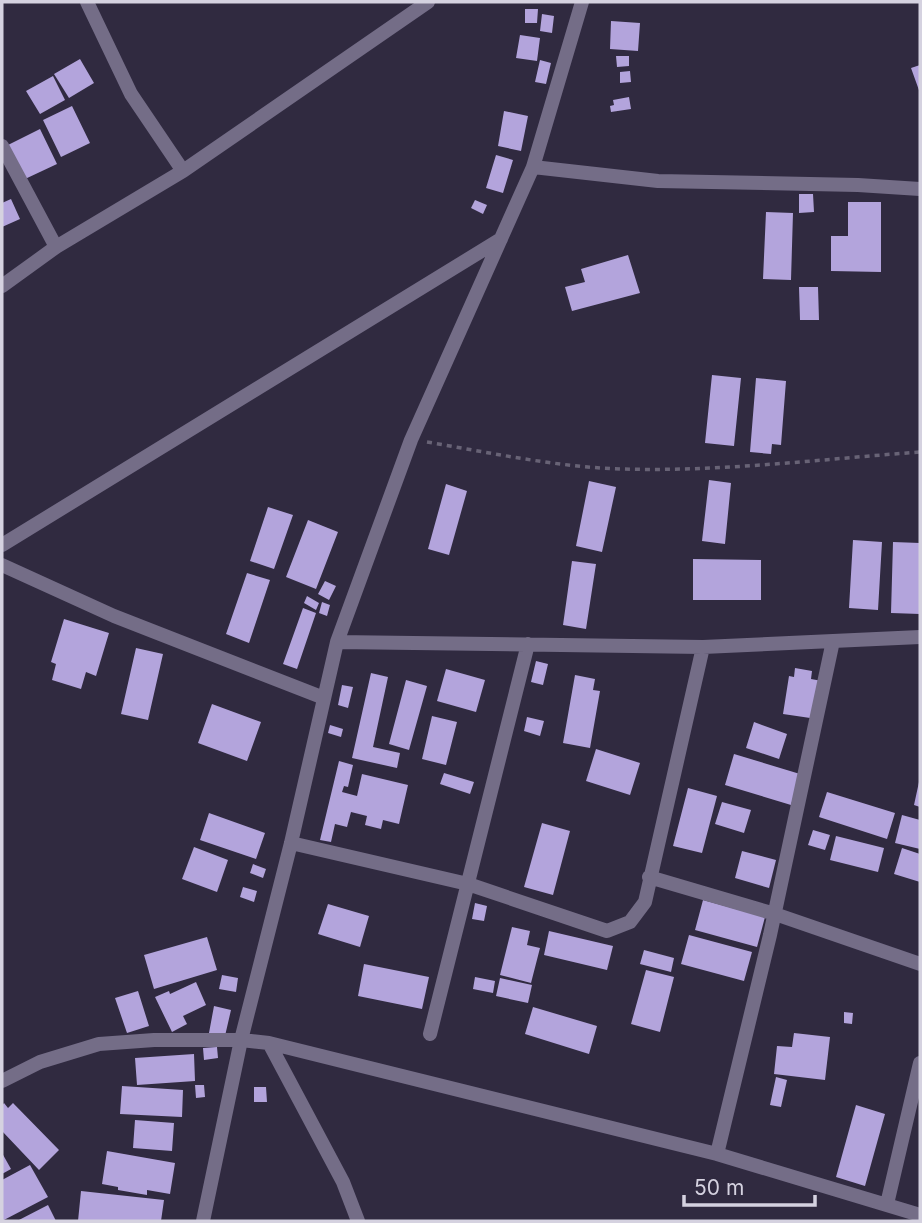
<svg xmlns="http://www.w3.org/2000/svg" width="922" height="1223" font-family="Inter,sans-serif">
  <rect width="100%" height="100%" fill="#302a40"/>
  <!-- building -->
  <path fill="#b3a4dc" d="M525 9H538L537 23H525Z
    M542 14 554 16 552 33 540 31Z
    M611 21 640 23 638 51 610 49Z
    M520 35 540 38 537 61 516 58Z
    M616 56H629V66L617 67Z
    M80 59 94 83 69 98 54 74Z
    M540 60 551 63 546 84 535 82Z
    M920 65V93L911 68Z
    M630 71 631 82 620 83V72Z
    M53 76 65 100 40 114 26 91Z
    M629 97 631 109 611 112 610 106 614 105 613 100Z
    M72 106 90 143 61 157 43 120Z
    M504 111 528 116 521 151 498 146Z
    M40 129 57 164 25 179 8 145Z
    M496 155 513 160 503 193 486 188Z
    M799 194H813L814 212 799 213Z
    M11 199 20 219 2 227V203Z
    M475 200 487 205 483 214 471 208Z
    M848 202H881V272L831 271V236H848Z
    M766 212 793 213 791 280 763 279Z
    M628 255 640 293 572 311 565 287 585 282 581 269Z
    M799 287H818L819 320H800Z
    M712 375 741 378 734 446 705 443Z
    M756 378 786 381 781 445 772 444 771 454 750 452Z
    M709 480 731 483 725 544 702 541Z
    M589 481 616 487 602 552 576 546Z
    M446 484 467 491 449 555 428 549Z
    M268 507 293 515 274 569 250 561Z
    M308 520 338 532 316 589 286 577Z
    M853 540 882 542 878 610 849 608Z
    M893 542 920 543V614L891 613Z
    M693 559 761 560V600H693Z
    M572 561 596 564 586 629 563 625Z
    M247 573 270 580 249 643 226 634Z
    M325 581 336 586 329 600 318 594Z
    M307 596 319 603 316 610 304 603Z
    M322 602 330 605 327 616 319 613Z
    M303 608 316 613 297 669 283 664Z
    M64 619 109 633 96 676 86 672 81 689 52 680 56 664 51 662Z
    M136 648 163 654 148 720 121 714Z
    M536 661 548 664 543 685 531 682Z
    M795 668 812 671 811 679 822 681 817 719 783 714 789 676 794 677Z
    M446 669 485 680 476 712 437 701Z
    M371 673 388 677 373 747 400 753 397 768 352 758Z
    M575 675 595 679 593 690 600 691 590 748 563 743Z
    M406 680 427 686 409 750 389 744Z
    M342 685 353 687 348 708 338 705Z
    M212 704 261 722 247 761 198 743Z
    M432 716 457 722 446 765 422 759Z
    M527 717 544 721 540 736 524 731Z
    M754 722 787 734 779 759 746 748Z
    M330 725 343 729 341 737 328 733Z
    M596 749 640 763 630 795 586 781Z
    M734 754 800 774 791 805 725 785Z
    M339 761 353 765 348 787 344 786 342 792 357 796 362 774 408 785 399 824 383 820 381 829 365 825 367 816 351 812 347 827 335 824 331 842 320 840Z
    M444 773 474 782 470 794 440 784Z
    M919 782H920V807L914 805Z
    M688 788 717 796 702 853 673 846Z
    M827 792 895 813 887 839 819 817Z
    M722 802 751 810 744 833 715 824Z
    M209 813 265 833 256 859 200 840Z
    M902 815 920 820V849L895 843Z
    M542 823 570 831 553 895 524 887Z
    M813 830 830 835 825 850 808 845Z
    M836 836 884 848 878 872 830 860Z
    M194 847 228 860 217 892 182 879Z
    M902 848 920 854V882L894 874Z
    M742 851 776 860 769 888 735 878Z
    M253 864 266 869 263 878 250 873Z
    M243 887 257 891 254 902 240 897Z
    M703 900 765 917 757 947 695 930Z
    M475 903 487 906 484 921 472 919Z
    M328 904 369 916 360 947 318 934Z
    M512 927 530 931 527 945 540 948 531 983 500 975Z
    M549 931 613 946 607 970 544 955Z
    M689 935 752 952 744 981 681 964Z
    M207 937 217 970 154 989 144 955Z
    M644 950 674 958 671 972 640 964Z
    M364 964 429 977 422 1009 358 996Z
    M646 970 674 977 660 1032 631 1024Z
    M222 975 238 978 236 992 219 989Z
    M475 977 495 981 493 993 473 989Z
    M500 978 532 985 528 1003 496 996Z
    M196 982 206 1005 183 1016 187 1024 172 1032 155 997 169 991 170 994Z
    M138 991 149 1026 127 1033 115 998Z
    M214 1006 231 1010 225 1036 209 1033Z
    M533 1007 597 1026 589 1054 525 1034Z
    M844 1012 853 1013 852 1024 844 1023Z
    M794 1033 830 1037 825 1080 774 1074 777 1046 792 1047Z
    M217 1047 218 1058 204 1060 203 1048Z
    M194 1054 195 1081 137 1085 135 1058Z
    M776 1077 787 1080 781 1107 770 1105Z
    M195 1085H204L205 1097 196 1098Z
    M122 1086 183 1090 182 1117 120 1114Z
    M254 1087H266L267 1102H254Z
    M4 1103 8 1108 13 1103 59 1150 39 1170 2 1131V1106Z
    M856 1105 885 1114 865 1186 836 1177Z
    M135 1120 174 1123 172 1151 133 1148Z
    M107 1151 175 1163 170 1194 147 1190V1195L118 1190V1187L102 1184Z
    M2 1153 11 1169 2 1174Z
    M30 1165 48 1197 2 1221V1180Z
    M81 1191 164 1200 161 1221H78Z
    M48 1205 56 1221H17Z"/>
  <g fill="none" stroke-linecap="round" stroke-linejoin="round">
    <!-- path -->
    <path stroke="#686376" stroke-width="3.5" stroke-dasharray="5 5" stroke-linecap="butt" d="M427 442C492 453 556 467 622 469 721 472 822 459 920 452"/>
    <!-- street -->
    <path stroke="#746d87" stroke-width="14" d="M87 2 131 94 183 171
      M2 146 56 247
      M533 167 658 181 858 185 920 189
      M2 286 56 247 183 171 428 2
      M2 545 501 239
      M2 565 114 616 324 698
      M337 642 703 647 920 637
      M291 843 468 884 607 931 630 922 645 902 703 647
      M649 877 775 914 920 964
      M430 1034 528 644
      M269 1043 343 1182 358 1221
      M2 1081 40 1062 99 1044 154 1040H241L269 1043 717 1154 920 1215
      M717 1154 770 935 833 641
      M887 1204 920 1063
      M203 1221 241 1040 291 843 337 642 411 440 533 167 582 2"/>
  </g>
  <!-- border -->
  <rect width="922" height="1223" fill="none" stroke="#d5d2e0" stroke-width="7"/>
  <!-- scale -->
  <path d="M684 1195v10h131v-10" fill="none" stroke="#d5d2e0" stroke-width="3.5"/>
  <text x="694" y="1195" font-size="21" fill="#d5d2e0" stroke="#302a40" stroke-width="5" paint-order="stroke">50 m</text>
</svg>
